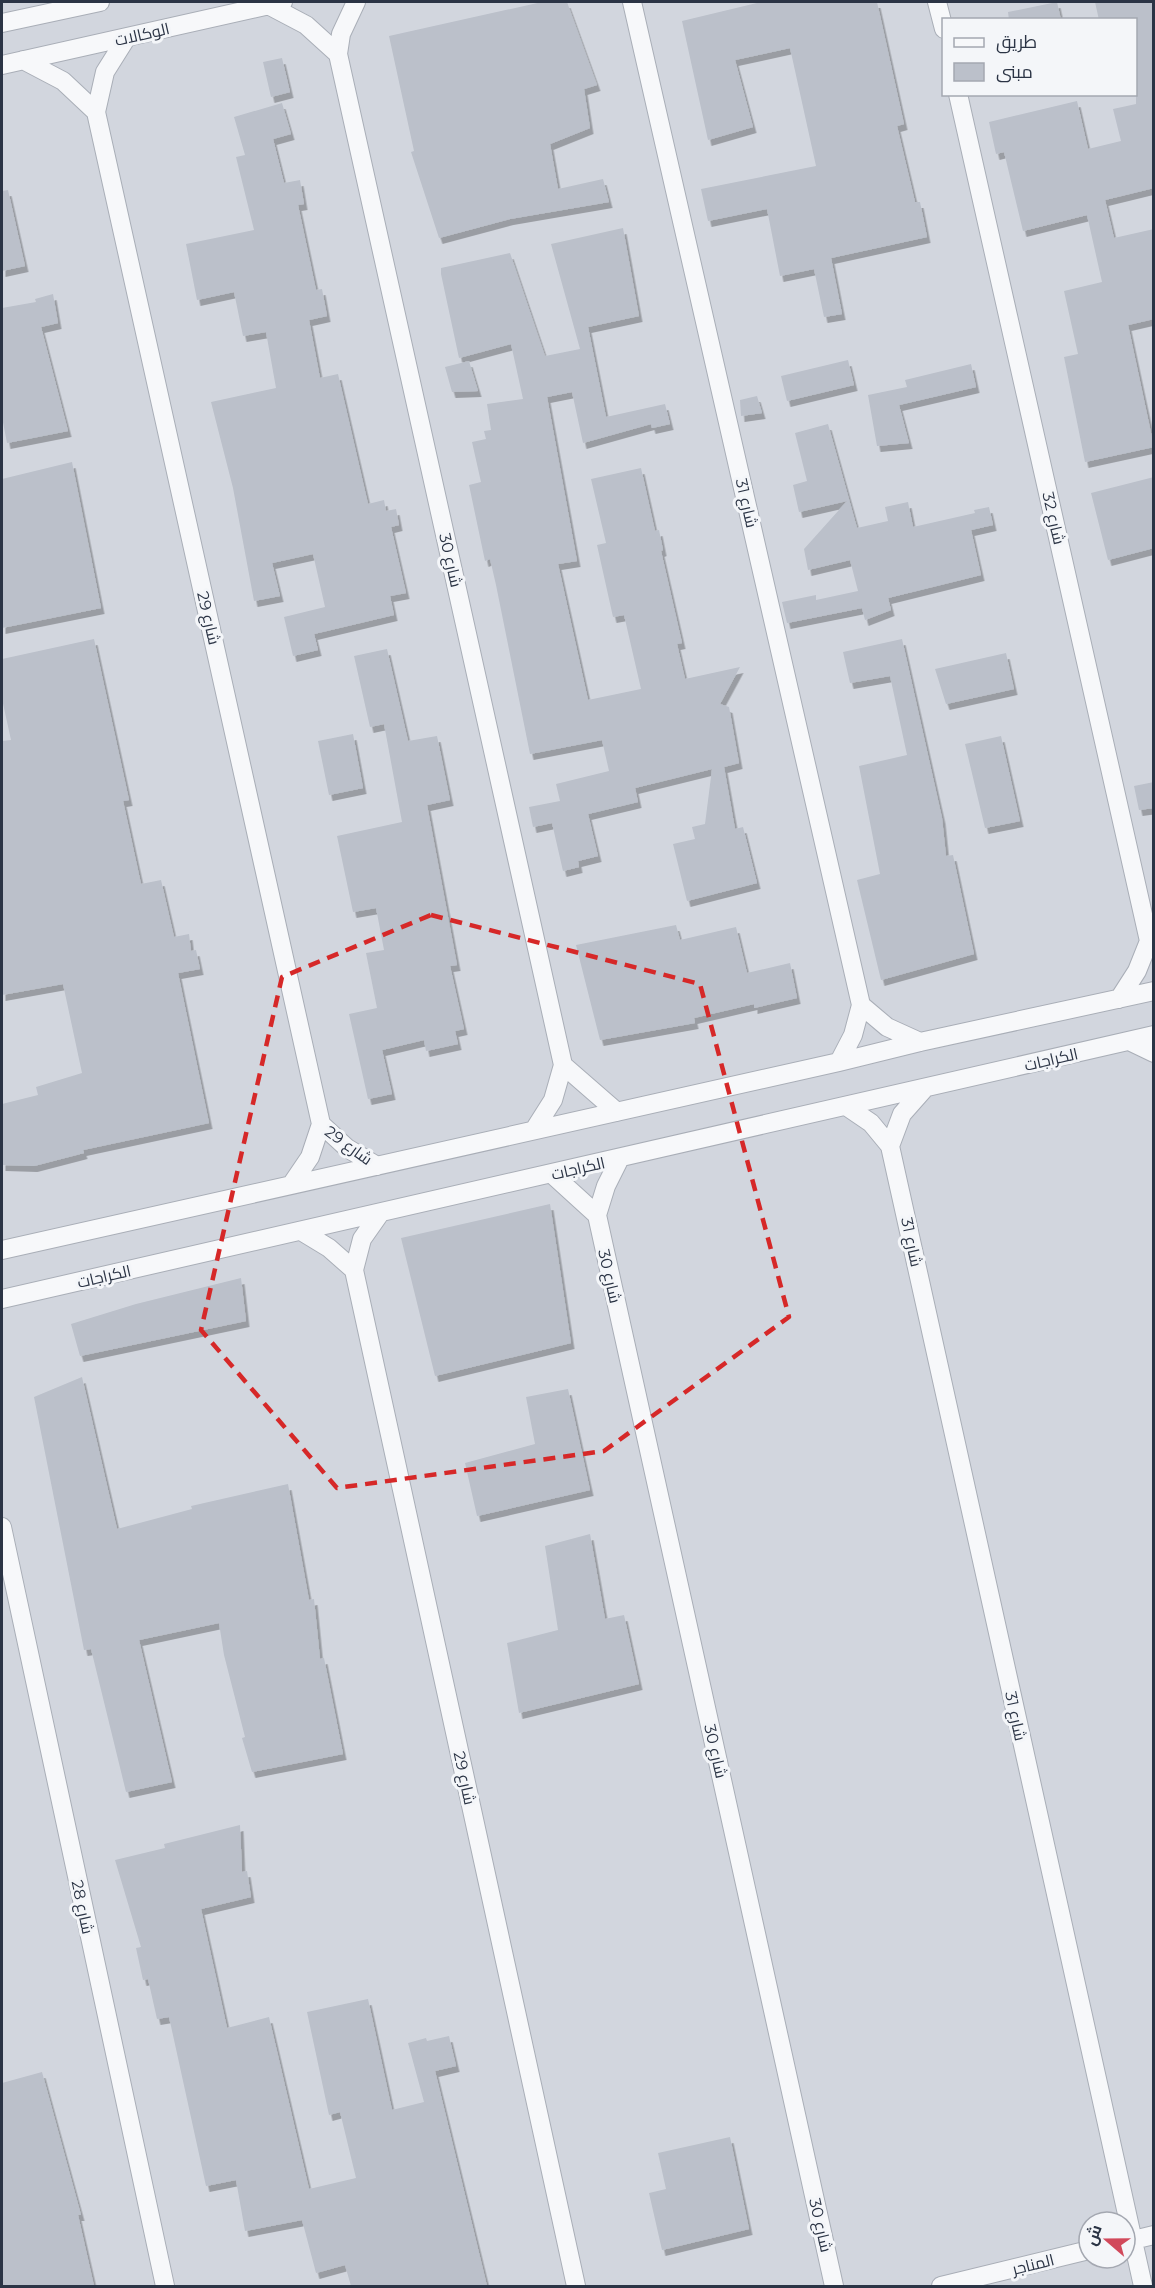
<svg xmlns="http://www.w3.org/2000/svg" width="1155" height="2288" font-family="Montserrat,Cairo,sans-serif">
  <defs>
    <filter id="shadow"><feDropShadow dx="3.5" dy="6" stdDeviation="0" flood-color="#0004"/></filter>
  </defs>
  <rect width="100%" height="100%" fill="#e4e7ec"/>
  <!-- built -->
  <path fill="#d2d6de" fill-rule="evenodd" d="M2 2H1153V2286H2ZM944 20H1136V94H944ZM1089 2222H1125V2258H1089Z"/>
  <!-- building -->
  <path fill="#bbc0ca" filter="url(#shadow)" d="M542 2H567L597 85 584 89 590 128 550 144 558 189 603 179 609 202 510 219 439 238 411 152 414 151 389 36Z
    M761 2H877L904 124 897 126 915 202H920L927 237 831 258 842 314 824 317 814 269 780 276 767 209 708 221 701 189 816 166 790 48 735 60 753 127 708 140 682 21Z
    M1057 2 1061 20H1009L1008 12Z
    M1095 2H1154V188L1105 200 1114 238 1154 229V319L1128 325 1154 447 1085 462 1064 357 1078 354 1064 291 1102 282 1087 215 1023 231 1004 152 996 154 989 122 1077 101 1088 149 1121 141 1113 109 1136 104V20H1099Z
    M282 58 290 92 271 97 263 62Z
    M282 103 291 134 273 139 284 183 300 180 304 204 298 205 316 290 322 289 327 316 309 320 320 378 338 374 368 504 384 500 386 511 396 509 399 525 391 527 406 593 390 596 394 615 314 634 318 650 293 656 284 617 325 607 313 554 272 563 280 596 254 601 233 488 211 402 276 388 266 332 243 336 234 292 197 300 186 244 254 230 236 157 245 155 234 117Z
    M8 190 25 266 2 271V191Z
    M623 228 639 316 588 327 606 417 665 404 670 424 652 428 651 424 583 443 572 392 547 397 577 561 558 564 588 700 641 689 624 615 613 617 597 545 606 543 591 479 641 468 655 531 659 530 663 550 661 551 682 643 677 644 685 679 740 667 720 704 729 707 739 763 724 767 735 829 743 827 757 883 687 901 673 844 695 839 692 827 705 824 712 769 635 788 638 802 588 814 598 856 578 861 579 867 563 871 552 823 533 827 529 807 560 801 556 784 609 771 602 740 530 754 496 585 490 559 485 561 469 485 481 482 472 442 486 439 484 431 491 430 487 404 523 399 511 344 459 358 441 274V268L510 253 545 356 580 349 551 244Z
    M53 294 58 323 41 327 68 431 7 443 2 417V308L36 302 35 299Z
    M848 360 854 385 787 401 781 376Z
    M469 361 478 391 452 392 445 367Z
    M971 364 976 387 899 405 909 443 877 446 868 395 907 387 905 380Z
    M757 396 762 413 741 416 740 400Z
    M828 424 857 528 888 521 885 507 908 502 913 527 975 513 974 510 989 507 993 525 971 530 981 575 888 598 891 610 865 620 862 608 787 623 782 602 816 595V600L858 591 850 560 808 570 804 549 847 501 799 512 793 485 807 481 795 433Z
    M72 462 101 608 2 628V479Z
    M1154 477V548L1108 560 1091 493Z
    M94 639 129 800 123 801 141 884 161 880 174 937 189 934 191 951 196 950 200 969 178 973 209 1123 83 1150 84 1153 34 1166 2 1165V1104L38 1095 36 1087 82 1073 63 984 2 995V741L11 740 2 699V659Z
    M902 639 942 818 946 856 953 855 974 954 881 980 857 880 880 874 859 766 907 755 890 676 850 683 843 652Z
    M387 649 408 741 437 736 450 800 427 805 457 965 450 966 464 1029 455 1031 458 1044 426 1051 424 1040 382 1050 392 1094 368 1099 349 1014 377 1008 366 953 384 950 376 908 353 912 337 836 402 822 384 724 370 727 354 656Z
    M1006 653 1014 689 946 704 935 669Z
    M353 734 363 788 329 795 318 741Z
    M1001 736 1020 821 985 828 965 744Z
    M1154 782V808L1139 810 1134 786Z
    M676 925 680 940 736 927 747 973 790 963 797 998 754 1008V1004L694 1018 695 1023 600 1040 576 945Z
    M550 1204 571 1343 435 1376 401 1238Z
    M241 1278 246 1321 80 1356 71 1324 136 1304Z
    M82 1377 117 1529 192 1509 191 1506 288 1484 309 1600 314 1599 320 1659 324 1658 343 1754 252 1772 242 1738 245 1737 224 1655 219 1623 139 1640 172 1782 126 1792 91 1649 84 1650 34 1397Z
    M568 1389 590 1490 477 1516 465 1463 535 1444 526 1397Z
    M590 1534 605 1619 624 1615 639 1684 519 1713 507 1643 558 1630 545 1546Z
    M240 1825 242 1872 247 1871 251 1897 201 1909 227 2028 269 2017 309 2189 356 2178 340 2112 329 2115 307 2012 368 1999 392 2110 424 2102 408 2043 426 2038 427 2041 449 2036 456 2066 435 2071 487 2286H351L345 2265 316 2273 302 2220 245 2231 236 2180 206 2186 169 2017 157 2019 148 1979 143 1980 136 1948 141 1947 115 1860 165 1848 164 1844Z
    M42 2072 81 2215H78L94 2286H2V2083Z
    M730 2137 749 2229 662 2250 649 2193 666 2189 658 2153Z"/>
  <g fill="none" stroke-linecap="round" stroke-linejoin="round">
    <defs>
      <path id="street" d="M356 2 341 34 338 54 563 1065 553 1100 534 1130
        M632 2 861 1005 853 1035 839 1062
        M937 2 944 29
        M268 5 306 25 338 54
        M2 23 100 2
        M127 37 105 72 96 112 321 1124 310 1157 291 1185
        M23 60 63 81 96 112
        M2 65 283 2
        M958 94 1149 941 1137 971 1119 999
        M861 1005 887 1027 920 1042
        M1129 1041 1154 1053
        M563 1065 617 1112
        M846 1106 871 1123 890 1146 1143 2286
        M321 1124 347 1148 377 1166
        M890 1146 902 1114 925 1088
        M620 1158 606 1186 597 1215 834 2286
        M552 1174 597 1215
        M381 1212 362 1239 354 1270 576 2286
        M301 1231 329 1248 354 1270
        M2 1250 839 1062 920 1042 1154 991
        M2 1299 1154 1035
        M2 1527 165 2286
        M1125 2242 1154 2235
        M941 2286 1089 2250"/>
    </defs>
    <!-- street casing -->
    <use href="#street" stroke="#a9aeb7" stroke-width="20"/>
    <!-- street -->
    <use href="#street" stroke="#f7f8fa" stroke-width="18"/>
  </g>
  <!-- marked area -->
  <path fill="none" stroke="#d62828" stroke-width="4.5" stroke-dasharray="12 8" stroke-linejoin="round" d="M431 915 700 984 789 1317 604 1451 337 1488 201 1330 282 977Z"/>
  <g text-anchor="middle" stroke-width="6" stroke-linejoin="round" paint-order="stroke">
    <!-- street labels -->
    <g font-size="16" fill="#2b3445" stroke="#f4f6f9">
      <text transform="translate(142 34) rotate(-13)" y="6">الوكالات</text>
      <text transform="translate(747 503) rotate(77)" y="6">شارع 31</text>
      <text transform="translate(1054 518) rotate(77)" y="6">شارع 32</text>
      <text transform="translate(451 560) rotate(77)" y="6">شارع 30</text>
      <text transform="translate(209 618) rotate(77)" y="6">شارع 29</text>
      <text transform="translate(1051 1059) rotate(-13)" y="6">الكراجات</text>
      <text transform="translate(349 1145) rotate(36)" y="6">شارع 29</text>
      <text transform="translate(578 1168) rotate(-13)" y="6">الكراجات</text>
      <text transform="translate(912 1242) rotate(78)" y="6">شارع 31</text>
      <text transform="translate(104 1276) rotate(-13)" y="6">الكراجات</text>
      <text transform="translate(610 1276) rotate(77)" y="6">شارع 30</text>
      <text transform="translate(1016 1716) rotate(78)" y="6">شارع 31</text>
      <text transform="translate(716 1751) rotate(77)" y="6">شارع 30</text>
      <text transform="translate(465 1778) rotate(78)" y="6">شارع 29</text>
      <text transform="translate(83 1907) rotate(78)" y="6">شارع 28</text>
      <text transform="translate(821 2225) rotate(77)" y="6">شارع 30</text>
      <text transform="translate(1033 2264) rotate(-14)" y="6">المناجر</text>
    </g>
  </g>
  <!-- border -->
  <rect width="1155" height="2288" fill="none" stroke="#2b3445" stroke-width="6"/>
  <!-- legend -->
  <rect x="942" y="18" width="195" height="78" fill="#f4f6f9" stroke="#a4a8b1" stroke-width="1.5"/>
  <rect x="954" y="38" width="30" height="9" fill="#f7f8fa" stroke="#a4a8b1" stroke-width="1.5"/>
  <text x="996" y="48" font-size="18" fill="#2b3445">طريق</text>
  <rect x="954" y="63" width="30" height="18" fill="#bbc0ca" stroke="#a4a8b1" stroke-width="1.5"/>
  <text x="996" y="78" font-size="18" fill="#2b3445">مبنى</text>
  <!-- north arrow -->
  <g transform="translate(1107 2240) rotate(290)"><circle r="28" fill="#f4f6f9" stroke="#a4a8b1" stroke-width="1.5"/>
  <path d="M0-4.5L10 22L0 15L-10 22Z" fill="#d1495b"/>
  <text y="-9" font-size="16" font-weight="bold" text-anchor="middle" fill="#2b3445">ش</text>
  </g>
</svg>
